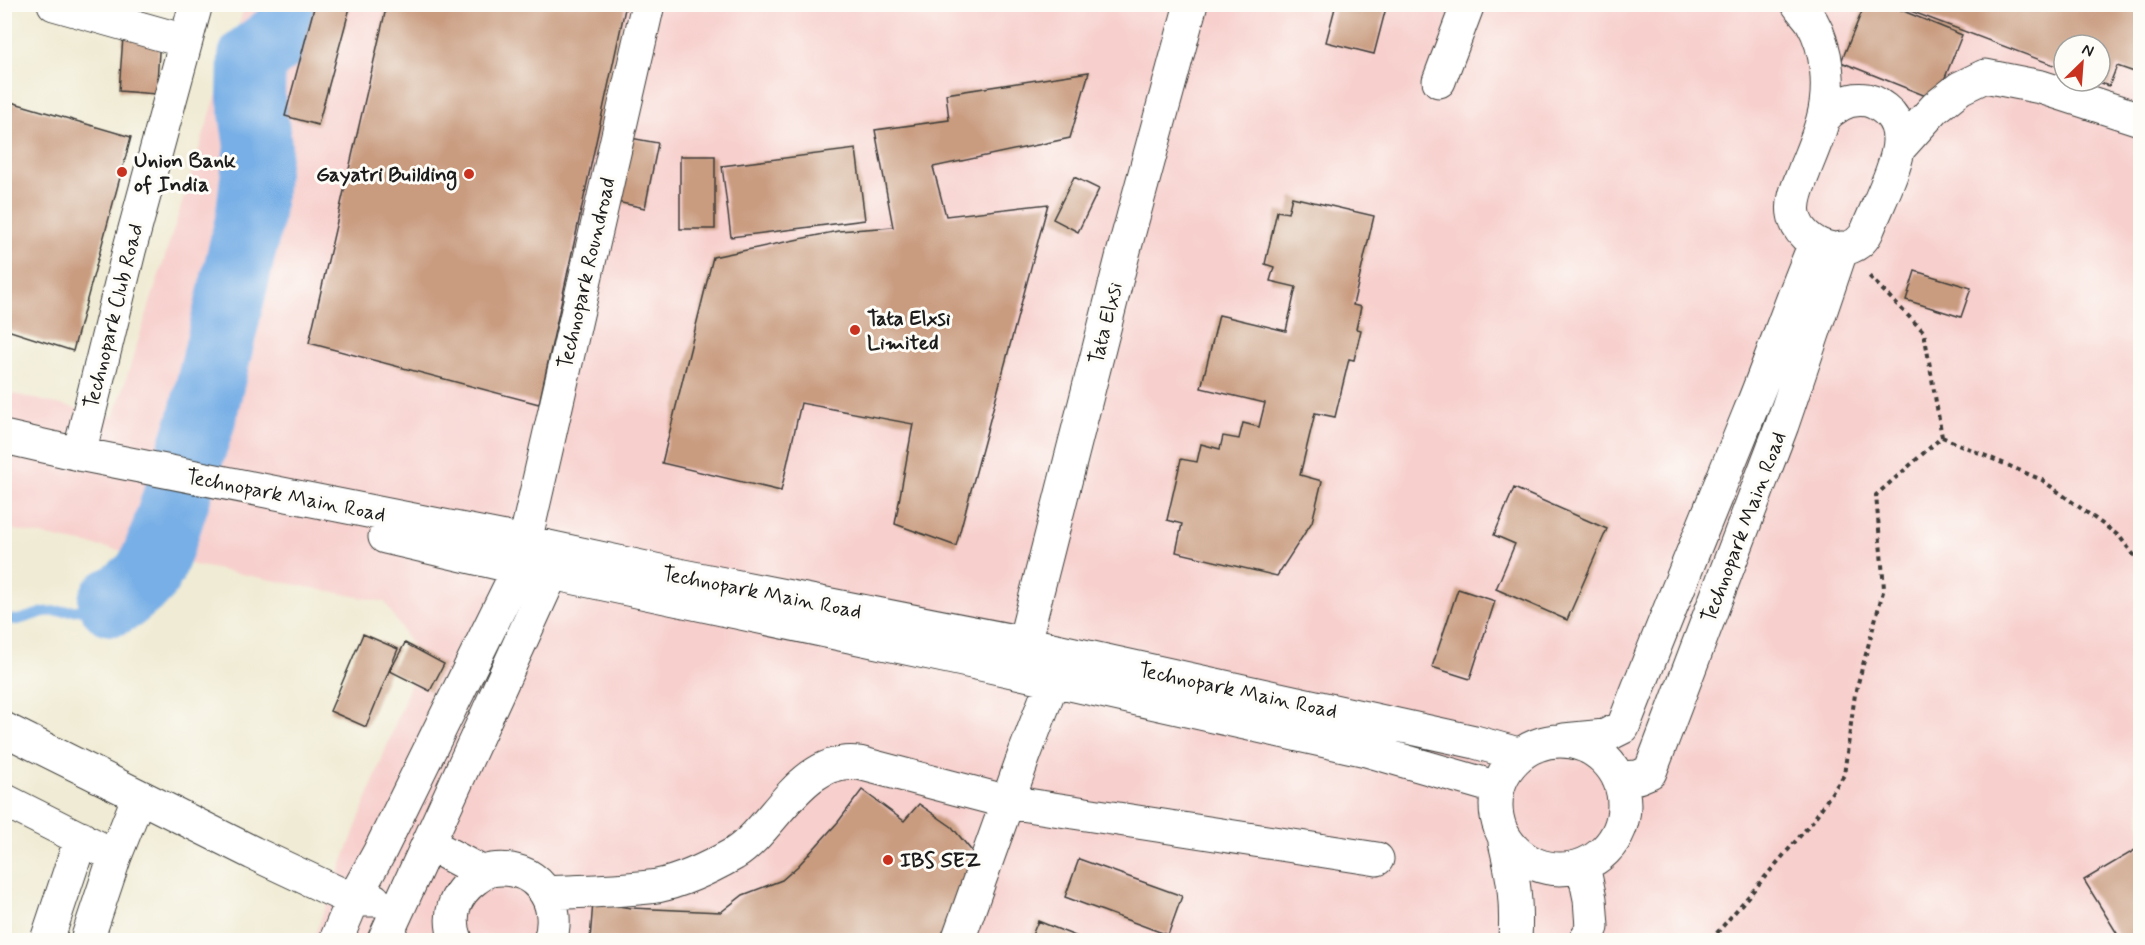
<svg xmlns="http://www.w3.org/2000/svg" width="2145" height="945" font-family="Mynerve,sans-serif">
  <rect width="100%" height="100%" fill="#fdfcf7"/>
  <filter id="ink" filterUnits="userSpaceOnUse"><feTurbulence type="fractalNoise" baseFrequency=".0167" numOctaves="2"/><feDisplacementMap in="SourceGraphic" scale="12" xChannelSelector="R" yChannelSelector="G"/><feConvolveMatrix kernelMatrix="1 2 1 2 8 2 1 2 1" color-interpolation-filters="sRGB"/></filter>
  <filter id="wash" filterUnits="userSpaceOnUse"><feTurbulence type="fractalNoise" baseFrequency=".008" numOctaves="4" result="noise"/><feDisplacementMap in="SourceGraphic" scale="24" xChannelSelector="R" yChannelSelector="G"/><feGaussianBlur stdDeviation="1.35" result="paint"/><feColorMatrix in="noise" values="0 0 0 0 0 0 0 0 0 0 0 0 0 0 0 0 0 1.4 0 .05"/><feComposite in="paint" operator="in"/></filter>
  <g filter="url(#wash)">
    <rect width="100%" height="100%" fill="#f0ebd4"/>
    <!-- built -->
    <path fill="#f7d0cd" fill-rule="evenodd" d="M245 5H2140V940H313L420 659 385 602 5 528V392L114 417ZM2064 45H2100V81H2064Z"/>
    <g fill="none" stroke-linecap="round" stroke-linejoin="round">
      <!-- stream -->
      <path stroke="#77afe6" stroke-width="10" d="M4 619 18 620 44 612 78 610 112 602"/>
      <!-- river -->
      <path stroke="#77afe6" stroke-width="68" d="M112 602 122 597 145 578 153 564 164 535 201 422 249 221 258 146 251 98 252 58 294 26 300 4"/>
    </g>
    <g id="blocks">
      <!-- building -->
      <path fill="#c99c80" d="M315 4H351L318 125 285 116Z
        M387 4H626L539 404 309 343Z
        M1336 4H1387L1374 54 1326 42Z
        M1865 4H1886L1962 35 1936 100 1841 62Z
        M1892 4H2140V74L2117 66 2109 86 2100 83V45H2064V69Z
        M123 37 160 39 156 94 119 91Z
        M1089 72 1070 138 933 167 946 216 1048 204 956 546 895 524 913 424 801 403 781 491 662 463 713 257 838 231 893 227 875 130 949 120 946 94Z
        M4 100 131 137 73 351 4 329Z
        M625 137 658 143 645 208 612 201Z
        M856 149 865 220 731 237 722 166Z
        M680 156H715V229H680Z
        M1074 177 1099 189 1078 232 1053 219Z
        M1292 197 1374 216 1353 305 1361 307 1356 329 1361 330 1354 360 1349 359 1335 417 1315 413 1300 475 1322 481 1312 522 1277 576 1176 552 1182 524 1167 520 1181 459 1197 462 1201 444 1220 449 1223 436 1239 439 1243 423 1259 427 1265 403 1201 388 1219 315 1286 331 1296 287 1270 281 1274 267 1265 264 1277 211 1288 213Z
        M1915 271 1971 288 1961 317 1906 300Z
        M1514 488 1607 529 1567 620 1496 589 1515 544 1494 535Z
        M1458 589 1495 601 1470 679 1432 667Z
        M363 634 398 649 366 727 330 711Z
        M405 643 444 664 430 691 390 671Z
        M862 790 904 821 919 804 952 827 975 855 945 940H590L593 902 631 908 721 912 743 895 782 880 798 866 838 822Z
        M2140 847V940H2121L2084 880Z
        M1079 859 1182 896 1168 935 1065 897Z
        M1038 921 1085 940H1030Z"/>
    </g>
  </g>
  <g filter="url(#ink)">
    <use href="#blocks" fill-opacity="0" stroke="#3c3b38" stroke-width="1.5"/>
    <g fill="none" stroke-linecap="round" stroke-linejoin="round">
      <defs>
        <path id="minor" d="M54 4 185 41
          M1798 4C1802 10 1808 16 1812 22 1828 50 1831 89 1823 119 1819 135 1812 151 1806 166 1801 181 1791 198 1794 214 1799 248 1854 265 1868 229 1877 206 1900 162 1899 139 1899 130 1896 121 1890 114 1884 108 1876 102 1867 100 1849 97 1834 106 1823 119
          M1439 81 1468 4
          M1899 148 1935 108 1960 88 1985 76 2041 87 2140 119
          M4 437 79 454 525 542 683 576 1024 643 1475 742 1518 754
          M79 454 129 251 196 4
          M385 537 519 568 552 573 958 659 1366 750 1498 788
          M1024 643 1123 254 1191 4
          M4 729 139 796 115 856 87 940
          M1564 740 1605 736 1623 727C1664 622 1707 518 1749 414 1772 358 1791 300 1815 244
          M1496 805a64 64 0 1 1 128 0a64 64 0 1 1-128 0Z
          M1618 778 1638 777 1650 772 1782 425 1842 248
          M139 796 253 853 353 900H374
          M4 800 115 856
          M1505 842C1514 879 1517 902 1515 940
          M429 844 483 873
          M1583 865 1590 899 1592 927 1586 940
          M547 893C583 891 622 891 657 886 683 881 711 867 734 854 774 829 802 755 859 763L1008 802 1377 859
          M47 940 81 838
          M336 940 353 900 379 853 519 568 648 4
          M384 940 552 573 556 553
          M456 940C447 915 454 895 475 879 480 875 485 872 491 870 535 863 563 901 550 940
          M958 940 1025 753 1053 680"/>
      </defs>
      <!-- minor casing -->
      <use href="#minor" stroke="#3c3b38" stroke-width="35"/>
      <!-- path -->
      <path stroke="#3c3b38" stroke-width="4" stroke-dasharray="4.5 4.5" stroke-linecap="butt" d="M1942 437 2042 480 2119 536 2140 563
        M1711 940 1812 822 1844 775 1855 694 1884 588 1876 495 1942 437 1924 332 1869 276"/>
      <!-- minor -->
      <use href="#minor" stroke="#fff" stroke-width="33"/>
    </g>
  </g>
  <!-- markers -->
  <g fill="#c8321e" stroke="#fdfcf7" stroke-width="2">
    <circle cx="122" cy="172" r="6"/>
    <circle cx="469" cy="174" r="6"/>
    <circle cx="855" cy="330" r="6"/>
    <circle cx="888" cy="860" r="6"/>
  </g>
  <g text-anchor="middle" stroke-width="6" stroke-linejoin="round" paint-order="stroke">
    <!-- poi labels -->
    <g font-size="21" font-weight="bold" fill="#1c1c1c" stroke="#fdfcf7" text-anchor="start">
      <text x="134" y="167">Union Bank<tspan x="134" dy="24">of India</tspan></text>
      <text x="457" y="181" text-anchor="end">Gayatri Building</text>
      <text x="867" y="325">Tata Elxsi<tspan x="867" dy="24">Limited</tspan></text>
      <text x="900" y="867">IBS SEZ</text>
    </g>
    <!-- street labels -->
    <g font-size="21" fill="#1c1c1c" stroke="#fdfcf7">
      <text transform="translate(586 273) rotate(-77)" y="7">Technopark Roundroad</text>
      <text transform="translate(113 316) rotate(-76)" y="7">Technopark Club Road</text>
      <text transform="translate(1105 323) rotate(-76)" y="7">Tata Elxsi</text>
      <text transform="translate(286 495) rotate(11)" y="7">Technopark Main Road</text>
      <text transform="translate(1743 527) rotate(-69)" y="7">Technopark Main Road</text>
      <text transform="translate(762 592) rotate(11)" y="7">Technopark Main Road</text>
      <text transform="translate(1238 690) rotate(12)" y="7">Technopark Main Road</text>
    </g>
  </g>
  <!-- margin -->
  <rect width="2145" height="945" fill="none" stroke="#fdfcf7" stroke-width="24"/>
  <!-- north arrow -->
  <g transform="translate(2082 63) rotate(25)"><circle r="28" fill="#fdfcf7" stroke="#a3a29f" stroke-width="1.5"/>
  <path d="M0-4.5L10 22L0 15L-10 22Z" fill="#c8321e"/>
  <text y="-9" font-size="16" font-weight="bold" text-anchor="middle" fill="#1c1c1c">N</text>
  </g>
</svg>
